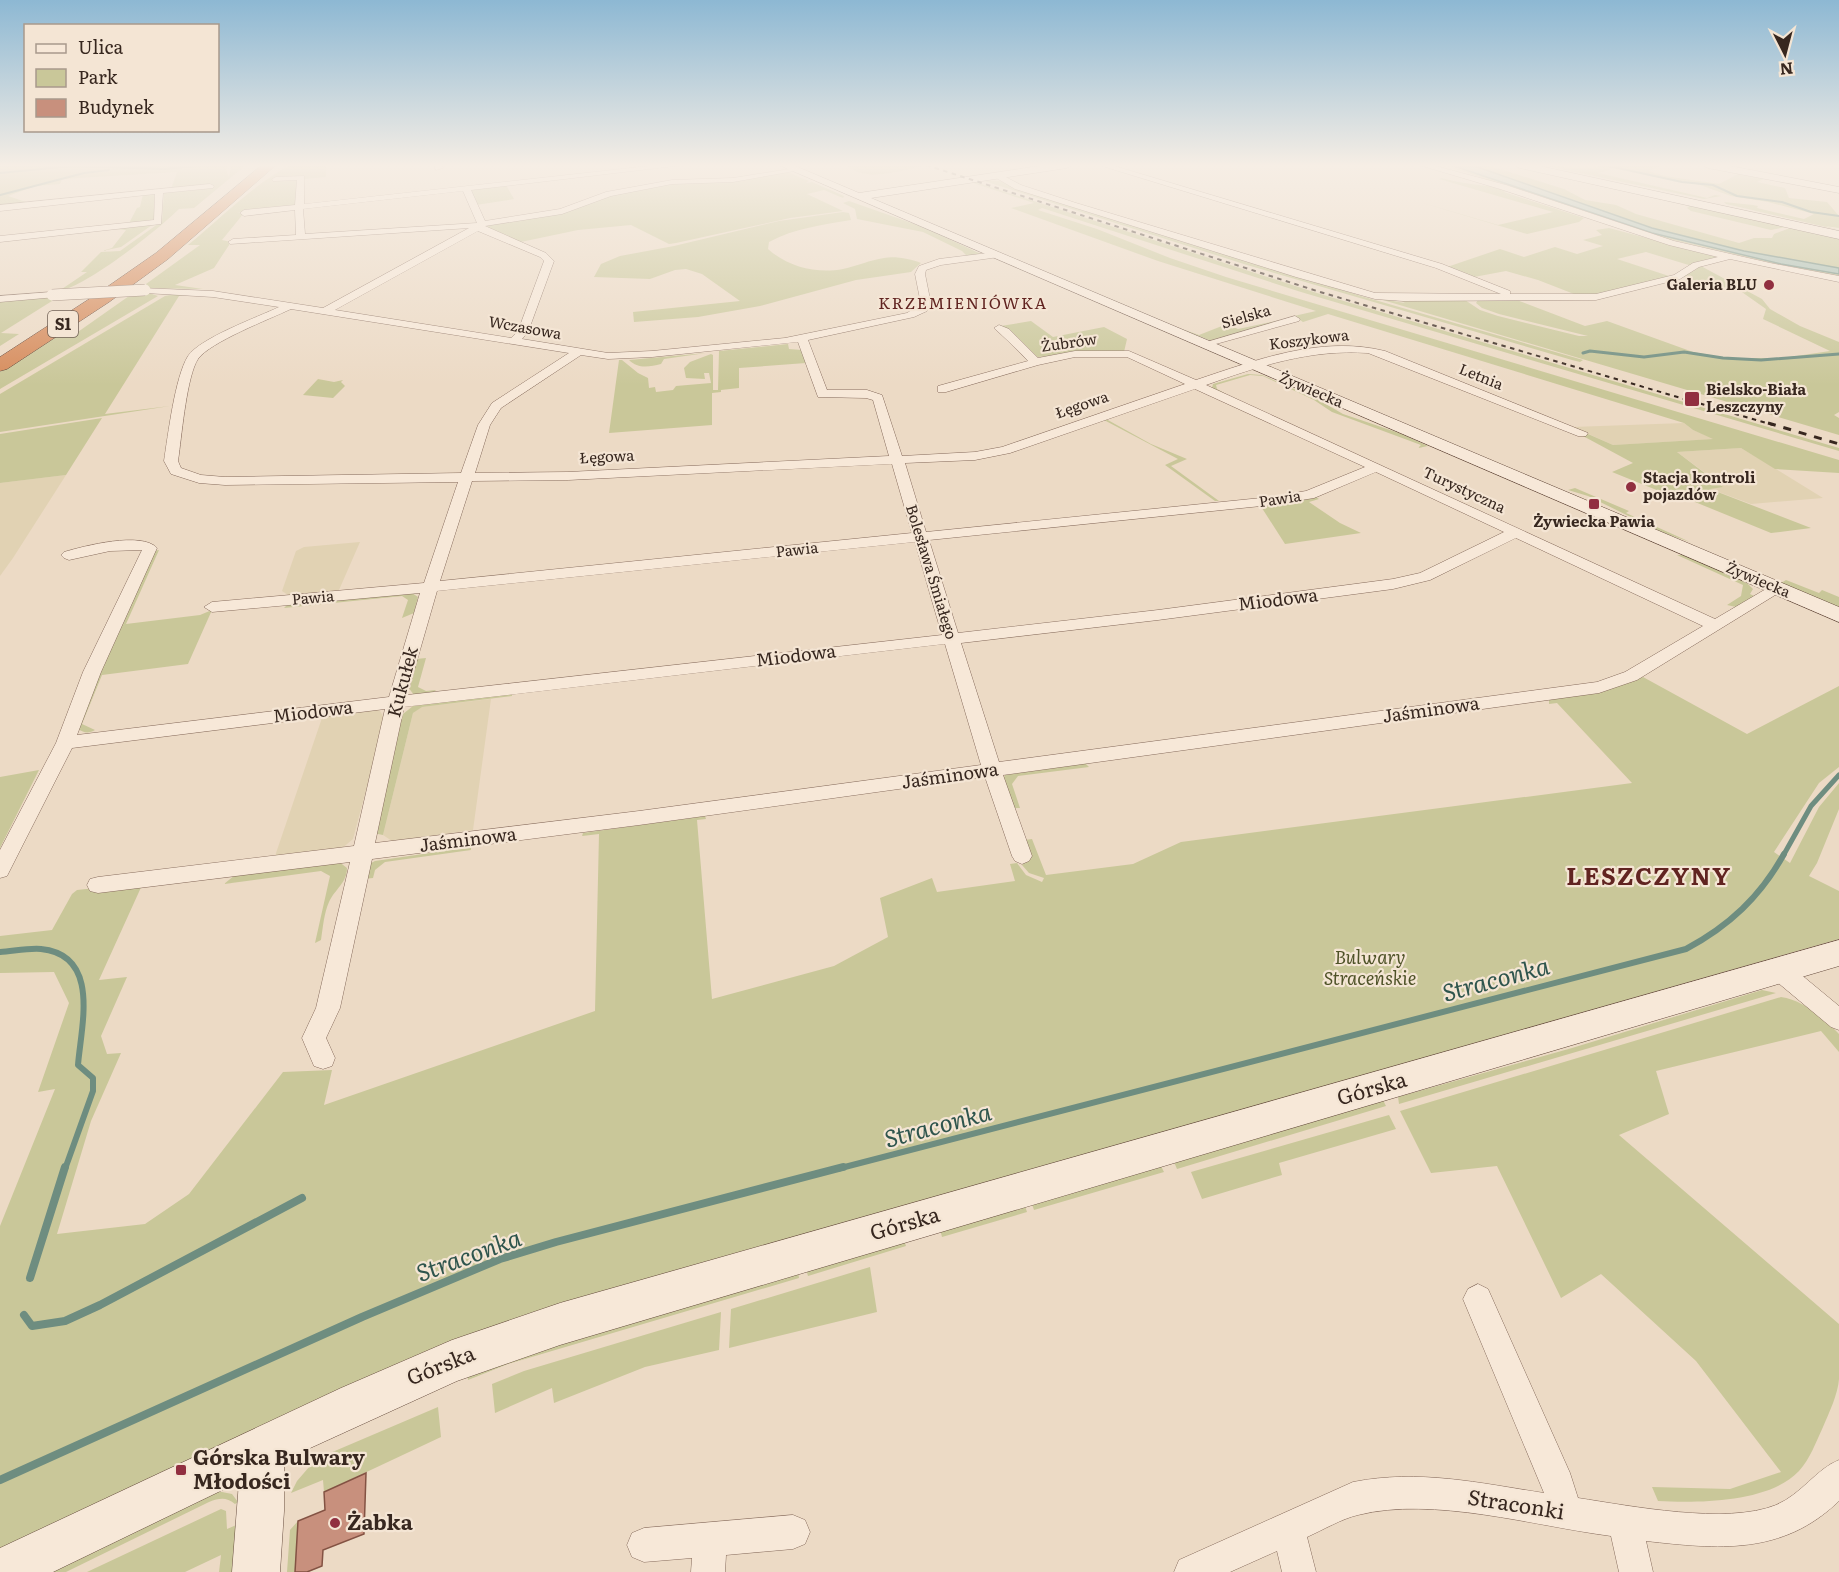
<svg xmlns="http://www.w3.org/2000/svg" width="1839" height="1572" font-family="Literata,serif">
  <rect width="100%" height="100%" fill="#ecdac5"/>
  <!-- farmland -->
  <path fill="#e1d2b3" d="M1684 423 1693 430 1715 439 1613 445 1573 427Z
    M1741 448 1763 461 1823 498 1751 504 1708 488 1723 486 1677 452Z
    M66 475 13 558 0 576V483Z
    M360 542 339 590 288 595 282 591 296 551 304 547Z
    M491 699 473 830 392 841 383 835 413 713 421 707Z
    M373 709 380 711 385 719 353 839 340 850 274 859 323 715Z"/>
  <!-- green -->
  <path fill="#c9c799" d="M0 165H229L226 170 229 177 231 165H246L194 208 179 209C158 230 87 286 59 291L87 272H81L101 252 120 251 162 221 164 192 213 186 226 177 215 185 171 189 177 172 62 179 60 184 35 186 8 196 32 204 0 207Z
    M290 165H326V177L304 179 297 177 298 206 237 213H244L222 240 231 242 214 268 175 285 203 289 146 288V284L200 245H188C222 217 253 185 290 165Z
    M921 165 924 166C900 170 869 183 847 166Z
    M1444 165 1482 175 1629 226 1686 242 1781 264 1839 274V276L1780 265 1647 234Z
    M1470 165H1484L1500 169 1564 189 1585 200 1616 205 1636 214 1739 243 1754 238H1772L1774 234 1790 228 1839 239V268L1744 251 1652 228Z
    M1542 165 1575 168 1599 167 1596 165H1664L1648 171 1665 176 1719 184 1740 173 1766 178 1757 182 1785 188 1789 198 1827 202 1839 216V228L1825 226 1839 230 1726 204 1724 202 1753 205 1758 206 1757 208 1804 219 1814 214 1768 202 1731 196 1700 185 1616 168 1598 173 1707 198 1715 195 1721 196 1704 199Z
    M787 172 809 181 806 183 812 182 844 196 843 198 824 190 807 194 843 211 790 218 676 243 669 244 631 225 578 230 516 243 487 227 489 224 563 212 604 196 672 182 733 180Z
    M1442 178C1464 185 1486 184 1508 190L1504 192 1584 218 1579 222 1527 234 1416 201 1498 225 1553 212 1439 179Z
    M981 180 1004 181 1361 296 1583 360 1580 362 1572 360 1247 265Z
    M972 181 1317 293 1839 448V451L1301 292 1042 208 1038 210 1097 229 1170 258 1226 277 1839 460V473L1775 469 1741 448 1677 452 1723 487 1710 489 1811 528 1771 533 1668 491 1664 493 1612 472 1633 463 1583 436 1588 434 1613 445 1713 439 1693 430 1684 423 1328 314 1303 322 1294 316 1316 311 1158 261 1011 208 1034 203 970 182Z
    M506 185 514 199 476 205 470 190Z
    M145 193 156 194 155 219 128 225 137 208 140 207 143 194 110 197Z
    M849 201 923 227 981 254 967 256 962 251 923 232 857 219 855 209 843 203Z
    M1690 205 1786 227 1771 230 1691 211 1687 208Z
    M843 212 849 213 851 220C822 225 795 228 769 242L768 249C788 267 817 274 843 269 857 266 870 260 884 258 895 256 911 259 921 263L911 272 856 280 760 306 698 317 634 322 633 312 740 301 702 274 686 269 675 270 650 279 594 277 601 264 620 256 674 246 779 221Z
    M152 225 121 247 102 251 112 248 126 230 115 229Z
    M1609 228 1718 257 1692 266 1646 252 1617 259 1672 277 1603 295 1574 294 1538 280 1506 271 1474 277 1444 266H1450L1500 249 1524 257 1555 247 1577 254 1603 246 1583 240 1602 235 1596 230Z
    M1699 265 1762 299 1770 309 1800 326 1839 342V412L1834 415 1839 418V435L1376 298 1405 303 1400 300H1465L1480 310 1498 316 1579 336H1588L1499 314 1482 308 1476 303 1479 298 1509 297 1585 326 1607 321 1693 352 1727 358H1783L1830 351 1763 319 1766 309 1739 290 1732 292 1681 276Z
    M149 293 158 296 0 389V372L59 334H75L129 296Z
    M175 294 186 295 179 296 105 414 170 406 0 432V394L165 296Z
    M52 297V301L1 333 19 334 0 346V301Z
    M1285 319 1287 320 1211 341 1179 328 1199 335 1227 324 1238 329Z
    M1031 321 1053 337 1104 327 1127 339 1124 352 1037 357 1001 326Z
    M788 344 789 349 802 350 806 363 739 368V388L721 390V392L712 393V425L609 433 619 360H622L638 373 648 378 649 388 655 387 656 392 673 390 676 386 711 383 709 373H704L705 379 686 378 684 368 690 362 711 354 713 355V390H718L719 351Z
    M706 353 664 359 661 364C649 367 638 369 629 360Z
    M1248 374 1262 375 1317 399 1343 414 1402 434 1428 446 1418 448 1421 445 1332 412 1314 400 1263 376 1250 375 1216 385 1217 389 1228 395 1212 388 1213 384Z
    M318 379 334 382 343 380 341 382 345 386 333 398 303 395Z
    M102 418 66 475 0 483V434Z
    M1106 419 1151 444 1187 459 1171 466 1219 501H1215L1165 465 1178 459 1104 420Z
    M1575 488 1629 511 1626 513 1690 542 1661 532 1588 496 1568 490Z
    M1314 496 1319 499 1309 502 1340 523 1361 533 1285 544 1260 505Z
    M159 550 126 624 200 615 212 610 188 664 102 675 82 724 95 730C89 734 83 733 77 728L93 686 154 551Z
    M1677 555H1684L1746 582 1753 589 1750 594 1754 596 1736 607 1727 605 1741 596 1743 585Z
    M1786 580 1819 593 1822 590 1839 597V608L1781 583Z
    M412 593 418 597 414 613 402 618 408 600 402 596 284 608 288 604Z
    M426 658 418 687 426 691 436 690 431 695H414L408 687 416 659Z
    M1643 677 1747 734 1839 686V767L1819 783 1774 852 1790 863 1819 807 1839 783V809L1817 863 1809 876 1839 891V939L844 1224 451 1341 401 1362 0 1551V1226L55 1089 38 1092 69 1003 54 972 0 973V936L52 930 72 894 77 890 143 883 99 980 127 977 101 1036 107 1054 121 1053 91 1121 57 1234 145 1224 189 1194 283 1072 332 1070 324 1105 595 1011 599 834 582 836 583 833 705 816 706 819 697 820 712 999 834 966 888 937 880 898 932 878 937 892 1015 881 1010 864 1017 863 1026 875 1042 882 1044 878 1029 873 1022 865 1027 860 1025 840 1032 839 1046 875 1133 864 1181 842 1632 783 1557 703 1549 704V700L1611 688Z
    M512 693V696L422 707 413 713 383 835 373 833 403 714 413 706Z
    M1085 763 1089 767 1018 776 1012 784 1020 808H1014L1003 779 1005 775Z
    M39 770 0 848V777Z
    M471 847V850L385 862 375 870 373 878 363 879 369 864 375 861Z
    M338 861 347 868C347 883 335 889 329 902 324 913 323 927 321 940L315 943 330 876 321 871 224 884 235 875Z
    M1762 990 1776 993 1399 1104 1398 1097 1572 1048Z
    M1781 997C1803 1000 1824 1018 1839 1034V1052L1821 1031 1656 1071 1669 1114 1619 1135 1839 1324C1839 1342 1839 1361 1839 1379 1838 1394 1829 1413 1823 1427 1816 1442 1810 1459 1799 1471 1769 1503 1698 1503 1658 1501L1652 1487 1730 1489 1781 1472 1696 1361 1601 1274 1561 1298 1497 1166 1431 1173 1400 1111Z
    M1383 1100 1386 1106 1177 1169 1174 1162Z
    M1389 1115 1396 1129 1279 1163 1282 1175 1202 1199 1191 1172Z
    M1161 1166 1164 1172 1034 1210 1032 1204Z
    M1025 1206 1027 1212 942 1237 940 1229Z
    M904 1240 906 1246 808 1276 806 1269Z
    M870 1267 877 1312 729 1348 731 1309Z
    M798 1270 799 1278 508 1364 468 1380 467 1370Z
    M721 1312 719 1350 645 1367 554 1403 552 1388 495 1413 492 1384 524 1371Z
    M438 1407 441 1437 324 1492 323 1480 291 1493 297 1481 316 1459Z
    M217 1491 232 1494 238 1502 235 1504C226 1497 220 1498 209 1502L66 1572H48Z
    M221 1509 226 1511 227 1529 241 1523 238 1572H219L221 1555 185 1572H87Z
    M298 1521 295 1572H287L290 1530Z"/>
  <!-- water -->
  <path fill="#a6bfb4" stroke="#6e8d80" stroke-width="1.5" d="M1451 165H1470L1486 170 1652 228 1744 251 1839 268V274L1781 264 1652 233Z"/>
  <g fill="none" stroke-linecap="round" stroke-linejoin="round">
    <!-- stream-far4 -->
    <path stroke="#6e8d80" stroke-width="2" d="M1604 165 1682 182 1713 185 1737 196 1782 202 1811 212 1839 216
      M0 173 72 166 165 169 207 165
      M0 195 84 173 109 170"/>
    <!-- stream-far3 -->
    <path stroke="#6e8d80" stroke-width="3" d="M1583 353 1590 351 1644 357 1684 352 1723 358 1761 360 1839 354"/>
    <!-- stream-far2 -->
    <path stroke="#6e8d80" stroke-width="5" d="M1783 856 1811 806 1839 775"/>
    <!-- stream-far1 -->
    <path stroke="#6e8d80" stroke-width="6" d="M0 952C14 951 28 948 41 949 101 955 81 1026 78 1065L93 1078V1091L65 1169
      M837 1169 1686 949C1729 926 1760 897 1784 854"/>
    <!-- stream -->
    <path stroke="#6e8d80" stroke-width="8" d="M30 1278 65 1167
      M24 1315 32 1326 65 1321 100 1305 302 1198
      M0 1480 362 1317 500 1259 556 1242 843 1167"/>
  </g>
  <!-- building -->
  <path fill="#c8907d" stroke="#835243" stroke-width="1.5" d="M366 1473 364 1534 323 1550 322 1566 307 1572H295L298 1521 325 1510 324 1492Z"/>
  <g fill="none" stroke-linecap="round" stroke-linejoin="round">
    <defs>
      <path id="street" d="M434 165H442L443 168 436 170Z
        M658 165H683L471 190 485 221 560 209 606 192 672 180 733 178 796 168 800 170 733 182 672 184 611 196 562 214 485 226 546 253 554 261 528 332 522 339 608 353 652 351 785 338 907 313 921 304 915 274 919 266 939 259 996 252 1001 255 999 257 941 265 926 270 925 274 931 304 927 311 914 317 808 340 827 390H867L882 395 902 456 975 452 1002 447 1185 384 1127 357H1075L1038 365 946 392H938V386L1028 361C1017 349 1005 338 994 328L999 325 1009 329 1038 358 1075 351H1129L1196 380C1256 360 1321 335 1385 351L1588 433 1586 436H1578L1368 353C1311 349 1259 366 1206 385L1715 619 1771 586 1777 584 1785 589 1637 680 1599 693 1003 775 1032 856 1029 861 1022 864 1015 861 1012 856 985 777 639 825 372 859 340 1008 326 1038 335 1058 332 1066 323 1069 314 1066 302 1038 316 1008 350 862 98 893 90 891 87 885 90 879 98 877 354 846 385 709 72 748 7 876 0 878V850L56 743 83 672 142 550 110 551 69 560 64 558 61 555 64 552C84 546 142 531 157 548L101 672 77 735 389 697 420 593 212 612 204 607 212 602 424 583 458 482 225 485 199 483 171 474 164 461C168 435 175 377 188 356 200 338 258 317 279 307L213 297 145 293 140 290 141 288 213 291 323 308 469 228 230 244 228 242 233 239 296 235 295 210 244 216 240 213 244 210 295 205 297 180 273 181 272 179 276 177 304 176V204ZM463 191 477 223 305 234 303 209ZM478 231 540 257 544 261 518 331 511 338 335 310ZM291 309 569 353 492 403 478 425 461 473 225 477 201 475 181 468 178 461 179 454C182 432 187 376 198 359 210 342 270 319 291 309ZM798 342 818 397 866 398 873 400 889 456 568 472 475 473 490 425 501 408 581 355 608 359 652 357ZM1195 389 1365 467 1306 491 1271 497 926 532 905 463 975 460 1010 453ZM892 464 912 533 440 581 472 481 568 480ZM1376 472 1504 532 1420 573 1393 579 1158 610 958 633 929 540 1271 505 1314 498ZM1516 538 1703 626 1625 672 1597 682 999 762 961 643 1158 620 1393 589 1430 580ZM915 542 942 635 407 695 437 591ZM945 644 981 765 639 811 375 843 404 707Z
        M1099 165H1111L1442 264 1510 291V294H1596L1674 275 1693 263 1718 257 1669 245 1500 189 1419 165H1432L1506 185 1674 241 1770 263 1839 276V282L1730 259 1699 267 1680 279 1596 300 1403 301 1375 299 1296 277 1015 189 993 176 1000 174 1021 185 1076 203 1375 293 1501 294 1436 268Z
        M210 184 214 186 213 188 163 193 161 224 0 242V236L154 220 155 194 0 211V205Z
        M52 292 57 295 56 297 0 302V296Z
        M1295 316 1300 319 1299 321 1205 347 1200 344Z
        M1779 961 1787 963 1839 1006V1030L1831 1027 1771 977 1767 970 1771 963Z
        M1478 1284 1488 1289 1570 1473 1578 1498C1631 1506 1727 1525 1776 1505 1802 1494 1816 1469 1839 1460V1501C1782 1556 1718 1549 1646 1541L1653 1572H1619L1611 1536C1534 1526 1433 1496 1358 1515 1341 1519 1323 1530 1307 1537L1316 1572H1282L1277 1551 1230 1572H1174L1179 1560 1353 1482C1419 1469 1479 1483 1544 1493L1463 1299 1468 1289Z
        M793 1515 805 1520 810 1532 805 1544 793 1549 726 1555 725 1572H691L692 1558 644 1562 632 1557 627 1545 632 1533 644 1528Z"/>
      <path id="secondary" d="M779 165H793L859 193 1046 165H1072L1067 168 871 198 1839 607V622Z
        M1515 165H1535L1839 231V239L1520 168Z
        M1703 165H1725L1839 187V193L1708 168Z
        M1839 940V966L560 1345 457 1381 284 1460V1511L280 1572H232L239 1482 53 1572H0V1548L341 1388 452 1340 560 1303Z"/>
      <path id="highway" d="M262 165H276L168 259 109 302 7 369 0 371V357L97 294 156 253Z"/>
    </defs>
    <!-- street casing -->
    <use href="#street" stroke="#866b5c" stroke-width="1"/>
    <!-- secondary casing -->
    <use href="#secondary" stroke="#674d3f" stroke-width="1"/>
    <!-- highway casing -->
    <use href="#highway" stroke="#543b30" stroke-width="1"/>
    <!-- street -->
    <use href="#street" fill="#f7e8d8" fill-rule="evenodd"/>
    <!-- secondary -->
    <use href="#secondary" fill="#f7e8d8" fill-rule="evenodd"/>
    <!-- highway -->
    <use href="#highway" fill="#d68b5b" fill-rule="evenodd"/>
    <!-- rail-far1 -->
    <path stroke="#37271f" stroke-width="2" stroke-dasharray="4.5 4.5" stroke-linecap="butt" d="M926 165 1320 292 1773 425"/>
    <!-- rail -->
    <path stroke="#37271f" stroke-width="3" stroke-dasharray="8 8" stroke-linecap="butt" d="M1768 423 1839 444"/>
    <defs>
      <path id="street-bridge" d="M52 295 145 290"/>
    </defs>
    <!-- street-bridge casing -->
    <use href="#street-bridge" stroke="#866b5c" stroke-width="12" stroke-linecap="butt"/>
    <!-- street-bridge -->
    <use href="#street-bridge" stroke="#f7e8d8" stroke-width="11"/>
  </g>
  <!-- sky -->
  <linearGradient id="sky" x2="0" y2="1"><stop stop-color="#8db8d3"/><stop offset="0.43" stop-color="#f6eee5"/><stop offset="1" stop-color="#f6eee5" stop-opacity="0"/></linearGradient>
  <rect width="1839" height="385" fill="url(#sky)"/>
  <!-- markers -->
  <g fill="#912f40" stroke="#f4e5d4" stroke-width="2">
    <circle cx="1769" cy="285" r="6"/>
    <rect x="1684" y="391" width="16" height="16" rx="3"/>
    <circle cx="1631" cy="487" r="6"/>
    <rect x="1588" y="498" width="12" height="12" rx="3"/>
    <rect x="175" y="1464" width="12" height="12" rx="3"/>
    <circle cx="335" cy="1523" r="6"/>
  </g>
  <g text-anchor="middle" stroke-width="4.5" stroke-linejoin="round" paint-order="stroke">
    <!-- far-poi labels -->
    <g font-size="15" font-weight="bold" fill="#37271f" stroke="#f4e5d4" text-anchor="start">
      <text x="1757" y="290" text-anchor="end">Galeria BLU</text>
      <text x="1706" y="395">Bielsko-Biała<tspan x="1706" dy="17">Leszczyny</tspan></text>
      <text x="1643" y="483">Stacja kontroli<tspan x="1643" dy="17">pojazdów</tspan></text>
      <text x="1594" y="527" text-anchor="middle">Żywiecka Pawia</text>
    </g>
    <!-- far-street labels -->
    <g font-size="15" fill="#37271f" stroke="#f4e5d4">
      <text transform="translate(1246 317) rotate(-16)" y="5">Sielska</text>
      <text transform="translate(525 328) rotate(10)" y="5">Wczasowa</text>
      <text transform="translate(1309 340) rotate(-7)" y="5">Koszykowa</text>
      <text transform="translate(1069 343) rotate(-8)" y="5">Żubrów</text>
      <text transform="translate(1481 377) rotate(22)" y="5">Letnia</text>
      <text transform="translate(1311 390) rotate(23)" y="5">Żywiecka</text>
      <text transform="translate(1082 405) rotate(-19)" y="5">Łęgowa</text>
      <text transform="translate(607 457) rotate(-3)" y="5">Łęgowa</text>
      <text transform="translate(1464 490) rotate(25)" y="5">Turystyczna</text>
      <text transform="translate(1280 499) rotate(-9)" y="5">Pawia</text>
      <text transform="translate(797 550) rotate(-6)" y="5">Pawia</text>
      <text transform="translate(931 572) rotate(73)" y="5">Bolesława Śmiałego</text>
      <text transform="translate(1758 580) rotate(23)" y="5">Żywiecka</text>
      <text transform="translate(313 598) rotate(-5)" y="5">Pawia</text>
    </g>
    <!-- far-neighbourhood labels -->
    <g font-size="16" letter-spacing="1.5" fill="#612421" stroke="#f4e5d4">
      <text x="963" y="309">KRZEMIENIÓWKA</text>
    </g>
    <!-- shield labels -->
    <rect fill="#f4e5d4" stroke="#706055" stroke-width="1.5" x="48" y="311" width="30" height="26" rx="4.5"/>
    <g font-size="16" font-weight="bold" fill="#37271f">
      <text x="63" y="330">S1</text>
    </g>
    <!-- street labels -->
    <g font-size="18" fill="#37271f" stroke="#f4e5d4">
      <text transform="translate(1278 600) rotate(-7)" y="6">Miodowa</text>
      <text transform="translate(796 656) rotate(-7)" y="6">Miodowa</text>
      <text transform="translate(403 682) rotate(-75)" y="6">Kukułek</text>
      <text transform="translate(1431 710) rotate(-8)" y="6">Jaśminowa</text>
      <text transform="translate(313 712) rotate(-7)" y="6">Miodowa</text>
      <text transform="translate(950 776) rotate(-8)" y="6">Jaśminowa</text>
      <text transform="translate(468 840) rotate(-7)" y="6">Jaśminowa</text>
    </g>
    <!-- park labels -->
    <g font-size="18" font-style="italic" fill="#4e5227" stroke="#f4e5d4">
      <text x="1370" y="964">Bulwary<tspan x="1370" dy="21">Straceńskie</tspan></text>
    </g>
    <!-- near-street labels -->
    <g font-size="21" fill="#37271f" stroke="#f4e5d4">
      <text transform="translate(1372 1089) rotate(-16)" y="7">Górska</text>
      <text transform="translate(905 1224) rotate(-16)" y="7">Górska</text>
      <text transform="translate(441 1366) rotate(-22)" y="7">Górska</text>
      <text transform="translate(1516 1505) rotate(9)" y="7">Straconki</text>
    </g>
    <!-- near-poi labels -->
    <g font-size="21" font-weight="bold" fill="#37271f" stroke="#f4e5d4" text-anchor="start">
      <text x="193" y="1465">Górska Bulwary<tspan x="193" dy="24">Młodości</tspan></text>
      <text x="347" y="1530">Żabka</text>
    </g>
    <!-- district labels -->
    <g font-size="24" font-weight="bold" letter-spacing="1.5" fill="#612421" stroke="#f4e5d4">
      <text x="1649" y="885">LESZCZYNY</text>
    </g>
    <!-- near-water labels -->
    <g font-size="24" font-style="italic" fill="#2f554d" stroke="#f4e5d4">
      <text transform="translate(1496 980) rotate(-15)" y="8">Straconka</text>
      <text transform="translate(938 1126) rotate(-15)" y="8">Straconka</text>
      <text transform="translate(469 1256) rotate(-20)" y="8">Straconka</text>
    </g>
  </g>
  <!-- legend -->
  <rect x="24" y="24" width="195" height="108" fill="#f4e5d4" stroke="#a8998c" stroke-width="1.5"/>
  <rect x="36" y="44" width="30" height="9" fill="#f7e8d8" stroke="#a8998c" stroke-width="1.5"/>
  <text x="78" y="54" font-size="18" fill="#37271f">Ulica</text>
  <rect x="36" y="69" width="30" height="18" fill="#c9c799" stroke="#a8998c" stroke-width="1.5"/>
  <text x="78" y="84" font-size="18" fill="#37271f">Park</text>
  <rect x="36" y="99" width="30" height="18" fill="#c8907d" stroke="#a8998c" stroke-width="1.5"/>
  <text x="78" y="114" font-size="18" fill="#37271f">Budynek</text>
  <!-- north arrow -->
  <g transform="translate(1785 54) rotate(174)" stroke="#f4e5d4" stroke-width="4.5" paint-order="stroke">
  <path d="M0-4.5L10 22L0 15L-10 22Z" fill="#37271f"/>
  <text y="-9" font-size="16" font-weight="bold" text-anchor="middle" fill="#37271f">N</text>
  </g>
</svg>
